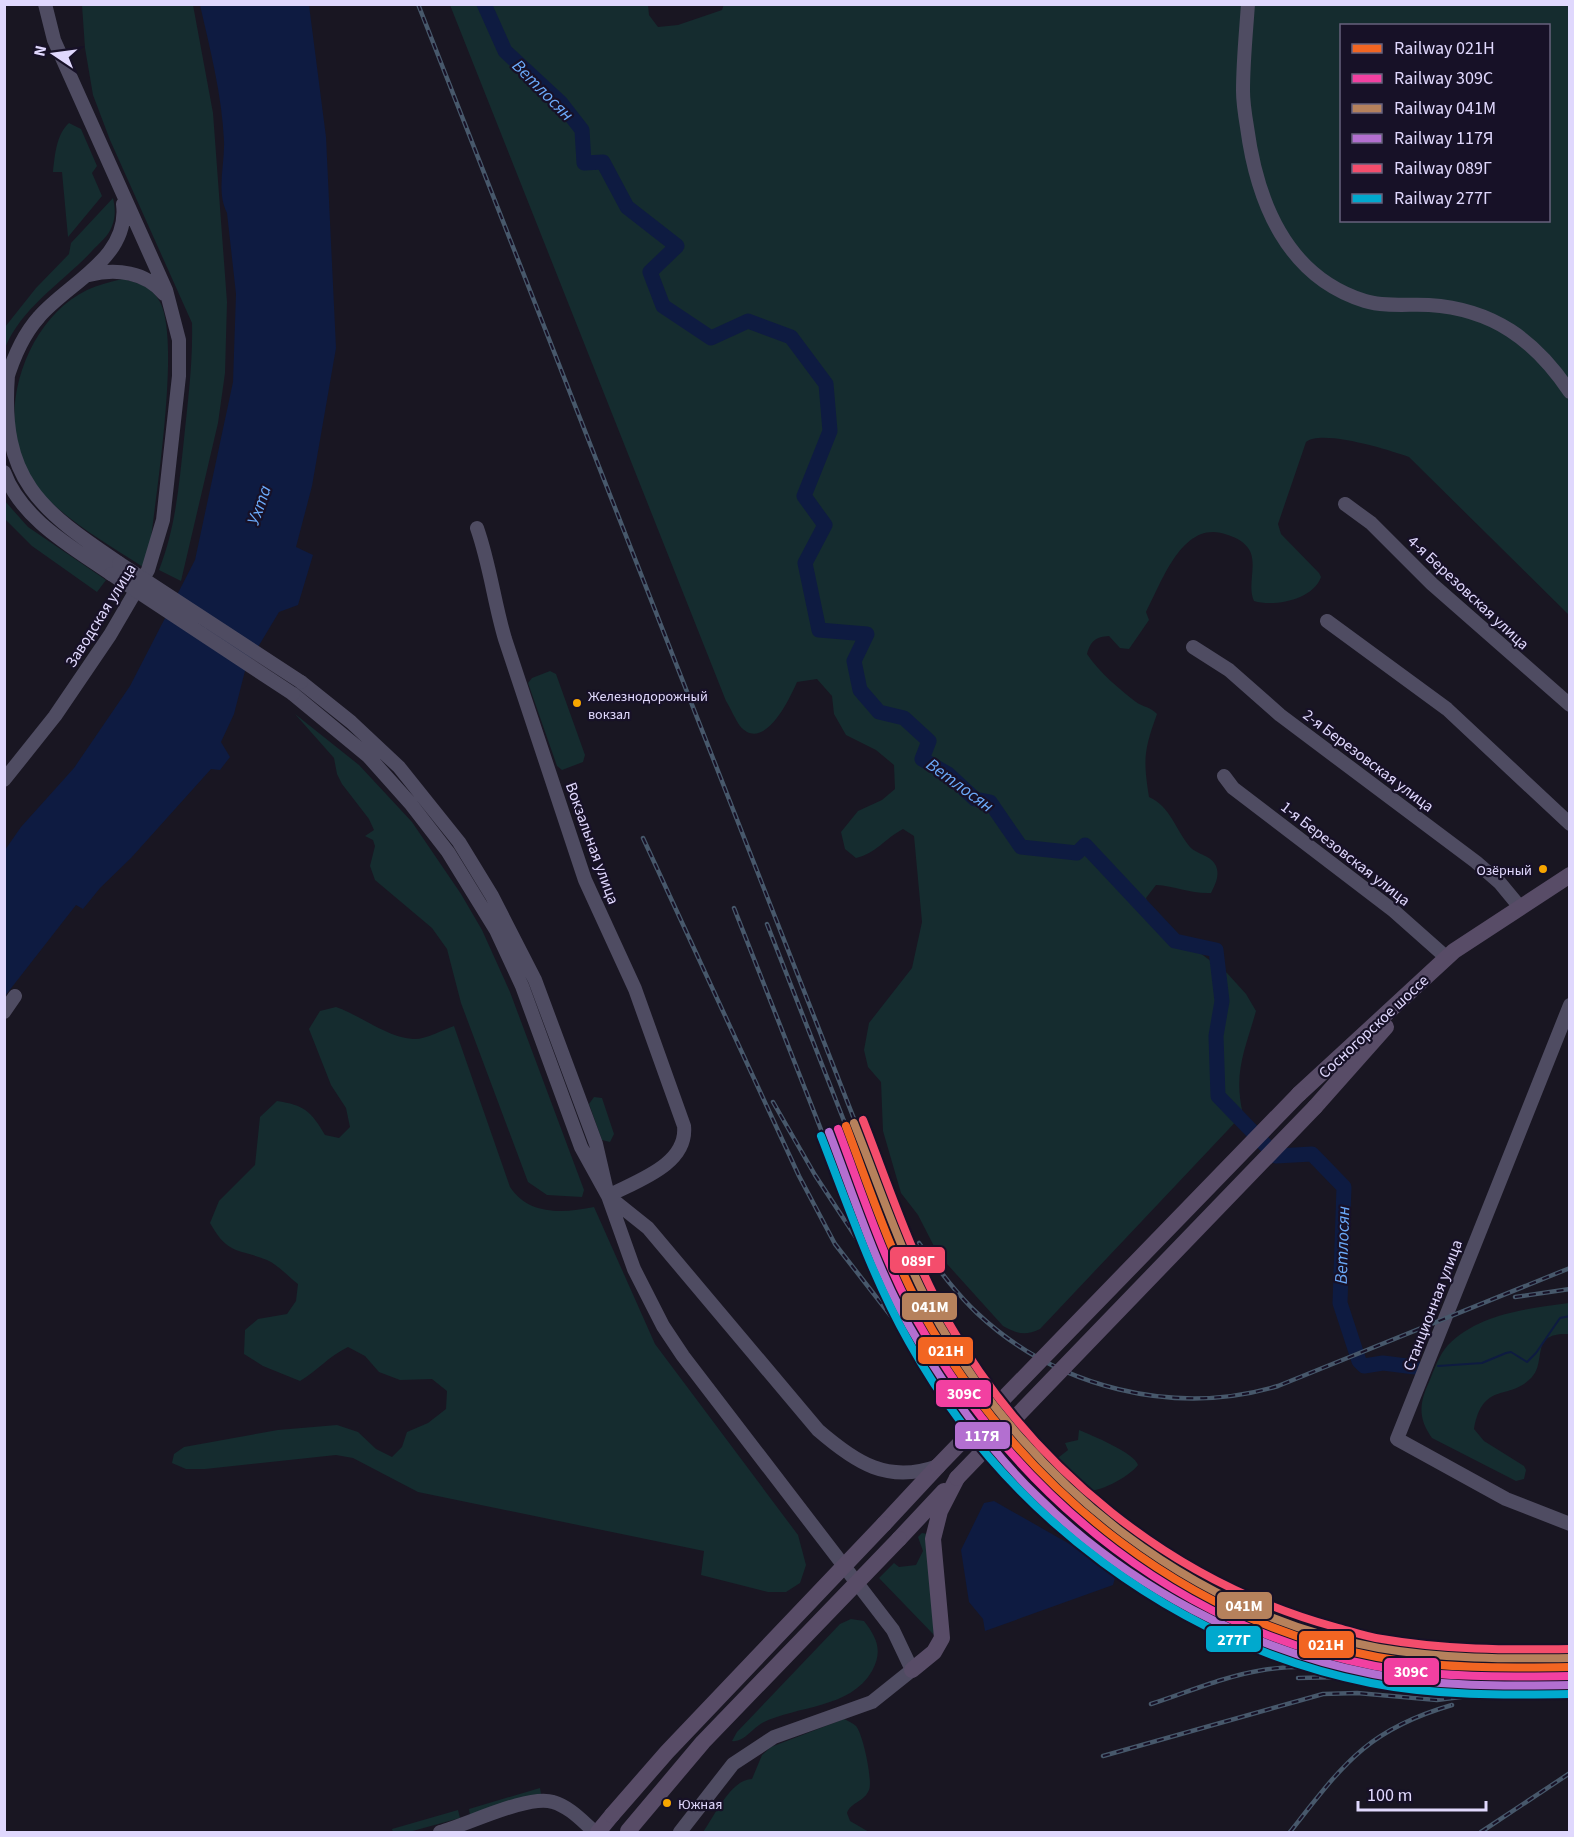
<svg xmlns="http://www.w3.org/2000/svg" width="1574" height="1837" font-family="'Source Sans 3',sans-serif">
  <rect width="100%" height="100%" fill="#191622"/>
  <!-- green -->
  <path fill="#152c2f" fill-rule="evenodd" d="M724 4 1569 5V615L1409 457C1389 450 1322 429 1306 442L1278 524 1281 534 1319 573 1321 577C1313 600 1274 607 1254 601 1247 586 1257 566 1250 551 1245 542 1237 538 1228 535 1183 517 1162 582 1146 612L1149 620 1129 649 1120 648 1109 636C1096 637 1091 640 1087 654 1099 672 1119 689 1136 702 1143 707 1151 707 1157 714 1144 750 1143 759 1149 797 1171 807 1175 829 1190 847 1198 855 1211 855 1216 866 1220 876 1215 885 1211 893 1191 894 1176 886 1156 885L1146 898 1154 919 1227 973 1246 994 1256 1011C1245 1050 1233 1073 1243 1114L1040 1329C1025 1336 1018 1334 1003 1326L938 1254 918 1215 901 1193 883 1131 881 1082 868 1067 864 1050 869 1023 912 968 922 922 914 836 903 829C884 839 877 853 856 858L845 849 841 832 858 811 882 800 895 789 894 765 876 750 846 735 834 714 832 696 817 679 797 682C790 698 764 754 740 726 735 719 731 709 726 701L450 5H648L649 15 658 27 678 25 722 10ZM1342 26H1548V220H1342Z
    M82 5H193L213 113 227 302 225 373 218 423 181 581 159 570C176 527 179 484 184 439 188 400 193 362 192 323L110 140 93 95 85 48Z
    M69 123 81 129 97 166 92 173 102 196 68 237 62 172H53C55 155 56 135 69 123Z
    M113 198C115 207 116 216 112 226 109 236 99 243 92 251 62 283 22 307 5 348V327L36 288 69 254 71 243Z
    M122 279C138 282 152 287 160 302 181 341 155 498 150 548L143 567C102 540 49 512 24 469 20 461 19 450 17 442 5 387 35 315 87 290 98 285 110 282 122 279Z
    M4 500 28 527 106 580 97 592 32 546 5 519Z
    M550 671 556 674 585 755 583 762 562 770 557 766 528 683 532 678Z
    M295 714 359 765 412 822 461 894 482 930 510 992 584 1190 582 1197 547 1195 528 1182 461 1003 447 949 432 928 375 880 370 866 375 846 373 840 365 836 374 830 369 819 342 784 337 774 334 758Z
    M336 1007C362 1016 386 1037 413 1039 425 1040 442 1030 454 1026L510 1187C529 1216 564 1213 594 1207L655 1344 798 1535 806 1565 800 1583 786 1592H768L701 1575 704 1551 418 1492 353 1458 336 1455 205 1469H186L172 1463 174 1454 184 1447 278 1430 337 1425 358 1432 376 1449 392 1457 402 1447 407 1432 428 1423 446 1409 447 1391 432 1379 400 1380 379 1372 365 1356 348 1347C329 1356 317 1371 300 1381L263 1366 244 1354 245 1330 258 1319 287 1314 296 1301 298 1284C289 1277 278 1265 267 1260 237 1248 228 1255 210 1223L219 1201 255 1165 260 1117 277 1101C304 1105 311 1111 325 1135L339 1138 350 1127 346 1108 331 1085 309 1029 320 1011Z
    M594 1097 602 1098 614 1134 610 1142 602 1140 589 1104Z
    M1569 1303V1334C1529 1332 1547 1361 1532 1377 1509 1402 1483 1380 1474 1429L1484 1441 1524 1466 1526 1470 1524 1479 1516 1481 1432 1438C1418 1418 1419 1404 1429 1382 1434 1370 1439 1355 1448 1345 1480 1313 1527 1309 1569 1303Z
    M1079 1430C1091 1435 1135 1453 1138 1465 1130 1476 1101 1492 1087 1491L1072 1481 1054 1461 1068 1450 1065 1443 1078 1440Z
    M922 1533 927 1534 934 1635 879 1578 894 1563 899 1567 916 1565 923 1551 918 1537Z
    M851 1619 864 1621C877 1638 883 1651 872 1671 850 1709 798 1705 762 1723 753 1728 743 1743 732 1741L737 1732 840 1624Z
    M844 1719C848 1721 853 1723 856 1726 863 1734 873 1781 869 1790 864 1802 851 1802 847 1813L850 1821 869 1832H703C714 1817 731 1779 752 1779L762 1755 771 1747Z
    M540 1788 541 1794 470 1815 469 1809Z
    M458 1810 460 1818 409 1832H393L392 1829Z"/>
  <!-- water -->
  <path fill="#0e1b41" d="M200 5H309L326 137 336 348 312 486 296 547 313 555 298 605 279 612 246 667 234 714 221 742 230 757 220 770 211 769 131 858 100 888 83 909 76 905 5 996V850L21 827 74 768 130 686 195 560 233 382 236 294 227 213C216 192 225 164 224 141 222 95 210 49 200 5Z
    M994 1501 1117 1571 1113 1585 985 1631 983 1619 969 1602 961 1550 984 1503Z"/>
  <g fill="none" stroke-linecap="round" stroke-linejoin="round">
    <!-- stream -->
    <path stroke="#0e1b41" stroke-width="2" d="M1438 1366 1482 1363 1506 1353 1511 1352 1527 1362 1536 1353 1560 1318 1570 1316"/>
    <!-- river -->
    <path stroke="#0e1b41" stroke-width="15" d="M484 4 505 51 561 103 582 130 584 163 603 162 627 207 677 246 650 272 663 306 711 338 748 321 791 337 826 384 830 431 804 496 825 525 805 563 819 630 867 634 854 661 860 690 879 712 904 718 929 741 922 759 948 774 975 799 990 802 1021 847 1077 853 1085 845 1175 941 1216 950 1222 1001 1216 1036 1218 1096 1276 1156 1312 1154 1344 1187 1340 1303 1359 1361 1364 1366 1383 1363 1415 1367"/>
    <!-- minor -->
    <path stroke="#4f4c62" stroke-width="14" d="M1248 4C1246 33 1243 62 1243 91 1243 103 1245 115 1247 127 1257 202 1287 277 1365 301 1384 307 1409 304 1429 305 1493 309 1535 340 1570 392
      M89 275C116 268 146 272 164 294
      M8 375C0 480 40 510 119 563
      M6 382C13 358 22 336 39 317 68 283 130 258 123 204
      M4 472C21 519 72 547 111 574
      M1345 504 1371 523 1432 584 1570 705
      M477 528C490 565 494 602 505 639L585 880 635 989 684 1126C688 1165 636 1181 608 1196
      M1327 621 1447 709 1570 824
      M1193 647 1229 670 1280 715 1476 862 1500 883 1519 906
      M301 682 351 722 399 767 459 842 492 896 535 980 596 1144 608 1196 634 1269 663 1326 683 1356 893 1630 912 1670 872 1702 774 1737 733 1764 680 1832
      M293 694 368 756 410 803 448 852 496 930 522 986 581 1147 608 1196 648 1228 818 1430C856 1463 888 1484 938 1466
      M1224 776 1233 788 1394 911 1447 958
      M4 780 55 716 110 635 148 570 163 520 179 376V340L166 290 54 40 45 4
      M1570 1005 1397 1439 1506 1499 1570 1524
      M4 1012 15 996
      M440 1832C467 1825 528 1794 553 1802 570 1807 582 1821 595 1832"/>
    <!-- major -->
    <path stroke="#584c67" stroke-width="16" d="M1299 1094 1454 951 1570 875
      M1315 1107 1386 1027
      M884 1524 938 1466
      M899 1539 944 1491
      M912 1670 934 1652 942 1638 933 1539 940 1511 957 1478
      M598 1832 612 1815"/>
    <defs>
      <path id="rail" d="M418 4 910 1262 940 1328
        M643 838 799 1176 835 1244 936 1374 1037 1491 1083 1531 1169 1588
        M734 908 840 1178 871 1246
        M767 924 846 1126
        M773 1102 815 1175 945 1373
        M919 1243C937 1267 955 1292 977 1313 1057 1388 1174 1417 1278 1386L1570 1268
        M1515 1297 1570 1289
        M1298 1678 1343 1677
        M1385 1681 1444 1688 1480 1687
        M1507 1692 1570 1681
        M1151 1704C1188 1692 1225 1676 1263 1670 1307 1663 1354 1669 1398 1675
        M1103 1756 1323 1694 1357 1693 1437 1700 1515 1690
        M1290 1832C1343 1765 1366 1730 1452 1705
        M1481 1832 1570 1773"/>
    </defs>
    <!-- rail casing -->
    <use href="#rail" stroke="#47586b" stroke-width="4.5"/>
    <!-- rail -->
    <use href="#rail" stroke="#171127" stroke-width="2" stroke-dasharray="7" stroke-linecap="butt"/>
    <!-- minor-bridge -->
    <path stroke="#4f4c62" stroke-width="14" d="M119 563 301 682
      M111 574 293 694"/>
    <!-- major-bridge -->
    <path stroke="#584c67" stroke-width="16" d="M938 1466 1299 1094
      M957 1478 1315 1107
      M612 1815 667 1752 884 1524
      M628 1831 703 1742 899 1539"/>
    <defs>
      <path id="rail-1" d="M846 1126C872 1195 895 1267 933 1331 1029 1494 1189 1622 1377 1657 1441 1669 1505 1668 1570 1667"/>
      <path id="rail-2" d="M838 1129C864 1198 887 1272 926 1336 1025 1502 1182 1629 1375 1666 1440 1678 1504 1677 1570 1676"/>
      <path id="rail-3" d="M854 1123C881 1191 904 1262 940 1325 1032 1486 1195 1615 1379 1648 1443 1659 1505 1659 1570 1658"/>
      <path id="rail-4" d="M829 1132C856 1202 879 1277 918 1341 952 1397 991 1452 1038 1497 1128 1586 1249 1650 1373 1674 1438 1687 1504 1686 1570 1685"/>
      <path id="rail-5" d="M863 1120C889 1187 912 1257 947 1320 1031 1468 1171 1582 1335 1627 1350 1631 1366 1637 1382 1639 1445 1650 1505 1650 1570 1649"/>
      <path id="rail-6" d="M821 1136C848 1205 872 1277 909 1342 1005 1515 1177 1644 1371 1683 1437 1696 1503 1695 1570 1694"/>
    </defs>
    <!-- rail-1 casing -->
    <use href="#rail-1" stroke="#171127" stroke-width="12"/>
    <!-- rail-2 casing -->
    <use href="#rail-2" stroke="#171127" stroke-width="12"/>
    <!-- rail-3 casing -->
    <use href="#rail-3" stroke="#171127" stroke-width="12"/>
    <!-- rail-4 casing -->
    <use href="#rail-4" stroke="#171127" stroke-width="12"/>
    <!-- rail-5 casing -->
    <use href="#rail-5" stroke="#171127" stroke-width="12"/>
    <!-- rail-6 casing -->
    <use href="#rail-6" stroke="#171127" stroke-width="12"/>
    <!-- rail-1 -->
    <use href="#rail-1" stroke="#f26522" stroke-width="8"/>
    <!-- rail-2 -->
    <use href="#rail-2" stroke="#f240a1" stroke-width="8"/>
    <!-- rail-3 -->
    <use href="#rail-3" stroke="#b6815c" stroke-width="8"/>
    <!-- rail-4 -->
    <use href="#rail-4" stroke="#b36fd0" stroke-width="8"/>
    <!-- rail-5 -->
    <use href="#rail-5" stroke="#f44d6c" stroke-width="8"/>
    <!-- rail-6 -->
    <use href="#rail-6" stroke="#00a9ce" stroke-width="8"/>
  </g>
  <!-- markers -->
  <g fill="#f7a600" stroke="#171127" stroke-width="2">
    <circle cx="577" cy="703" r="5"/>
    <circle cx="1543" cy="869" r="5"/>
    <circle cx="667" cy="1803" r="5"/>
  </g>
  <g text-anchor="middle" stroke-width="4.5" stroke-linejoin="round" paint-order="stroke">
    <!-- bus labels -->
    <g font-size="14" fill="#e0d8fd" stroke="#171127" text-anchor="start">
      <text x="588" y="701">Железнодорожный<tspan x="588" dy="18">вокзал</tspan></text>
      <text x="1532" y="875" text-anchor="end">Озёрный</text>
      <text x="678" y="1809">Южная</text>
    </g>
    <!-- street labels -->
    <g font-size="16" fill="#e0d8fd" stroke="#171127">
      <text transform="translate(1469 592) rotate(43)" y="6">4-я Березовская улица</text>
      <text transform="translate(100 615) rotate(-58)" y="6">Заводская улица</text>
      <text transform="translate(1369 760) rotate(37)" y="6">2-я Березовская улица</text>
      <text transform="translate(593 843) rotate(70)" y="6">Вокзальная улица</text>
      <text transform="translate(1346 853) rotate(38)" y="6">1-я Березовская улица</text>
      <text transform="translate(1373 1026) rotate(-43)" y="6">Сосногорское шоссе</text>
      <text transform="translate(1432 1305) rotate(-69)" y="6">Станционная улица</text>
    </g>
    <!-- water labels -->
    <g font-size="18" font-style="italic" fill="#6ba9f9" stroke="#171127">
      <text transform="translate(543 90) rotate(45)" y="6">Ветлосян</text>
      <text transform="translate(259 505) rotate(-71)" y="6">Ухта</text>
      <text transform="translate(960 785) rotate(36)" y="6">Ветлосян</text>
      <text transform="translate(1342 1245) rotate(-88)" y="6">Ветлосян</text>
    </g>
  </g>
  <g stroke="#171127" stroke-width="2">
    <rect x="889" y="1246" width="57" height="28" rx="6" fill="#f44d6c"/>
    <rect x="901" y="1292" width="57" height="29" rx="6" fill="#b6815c"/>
    <rect x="917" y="1336" width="57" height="29" rx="6" fill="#f26522"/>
    <rect x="935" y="1379" width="57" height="29" rx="6" fill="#f240a1"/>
    <rect x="954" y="1421" width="57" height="29" rx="6" fill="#b36fd0"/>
    <rect x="1216" y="1591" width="57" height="29" rx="6" fill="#b6815c"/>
    <rect x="1205" y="1625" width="57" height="28" rx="6" fill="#00a9ce"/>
    <rect x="1298" y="1630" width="57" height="29" rx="6" fill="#f26522"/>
    <rect x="1383" y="1657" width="57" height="29" rx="6" fill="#f240a1"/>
  </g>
  <g font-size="16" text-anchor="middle" font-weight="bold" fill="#fff">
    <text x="918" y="1266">089Г</text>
    <text x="930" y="1312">041М</text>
    <text x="946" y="1356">021Н</text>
    <text x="964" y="1399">309С</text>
    <text x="982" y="1441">117Я</text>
    <text x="1244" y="1611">041М</text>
    <text x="1234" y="1645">277Г</text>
    <text x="1326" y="1650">021Н</text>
    <text x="1411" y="1677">309С</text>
  </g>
  <!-- border -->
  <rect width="1574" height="1837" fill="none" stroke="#e0d8fd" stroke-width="12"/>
  <!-- legend -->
  <rect x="1340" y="24" width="210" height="198" fill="#171127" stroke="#67617d" stroke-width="1.5"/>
  <rect x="1352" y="44" width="30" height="9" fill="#f26522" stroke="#67617d" stroke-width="1.5"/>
  <text x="1394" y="54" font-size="18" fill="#e0d8fd">Railway 021Н</text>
  <rect x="1352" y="74" width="30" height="9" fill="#f240a1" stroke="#67617d" stroke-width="1.5"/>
  <text x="1394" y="84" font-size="18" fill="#e0d8fd">Railway 309С</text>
  <rect x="1352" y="104" width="30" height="9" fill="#b6815c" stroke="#67617d" stroke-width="1.5"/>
  <text x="1394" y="114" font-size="18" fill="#e0d8fd">Railway 041М</text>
  <rect x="1352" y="134" width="30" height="9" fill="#b36fd0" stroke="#67617d" stroke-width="1.5"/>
  <text x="1394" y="144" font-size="18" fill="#e0d8fd">Railway 117Я</text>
  <rect x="1352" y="164" width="30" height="9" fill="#f44d6c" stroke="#67617d" stroke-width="1.5"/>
  <text x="1394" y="174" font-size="18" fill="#e0d8fd">Railway 089Г</text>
  <rect x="1352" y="194" width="30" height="9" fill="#00a9ce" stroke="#67617d" stroke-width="1.5"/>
  <text x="1394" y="204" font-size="18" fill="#e0d8fd">Railway 277Г</text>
  <!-- north arrow -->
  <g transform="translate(54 54) rotate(283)" stroke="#171127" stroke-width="4.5" paint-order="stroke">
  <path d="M0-4.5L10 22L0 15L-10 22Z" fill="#e0d8fd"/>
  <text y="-9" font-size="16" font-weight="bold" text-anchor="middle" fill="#e0d8fd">N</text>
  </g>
  <!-- scale -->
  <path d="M1358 1801v9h128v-9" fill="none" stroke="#e0d8fd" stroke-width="3"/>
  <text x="1367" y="1801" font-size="18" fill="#e0d8fd" stroke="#171127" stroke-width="4.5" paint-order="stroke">100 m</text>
</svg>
